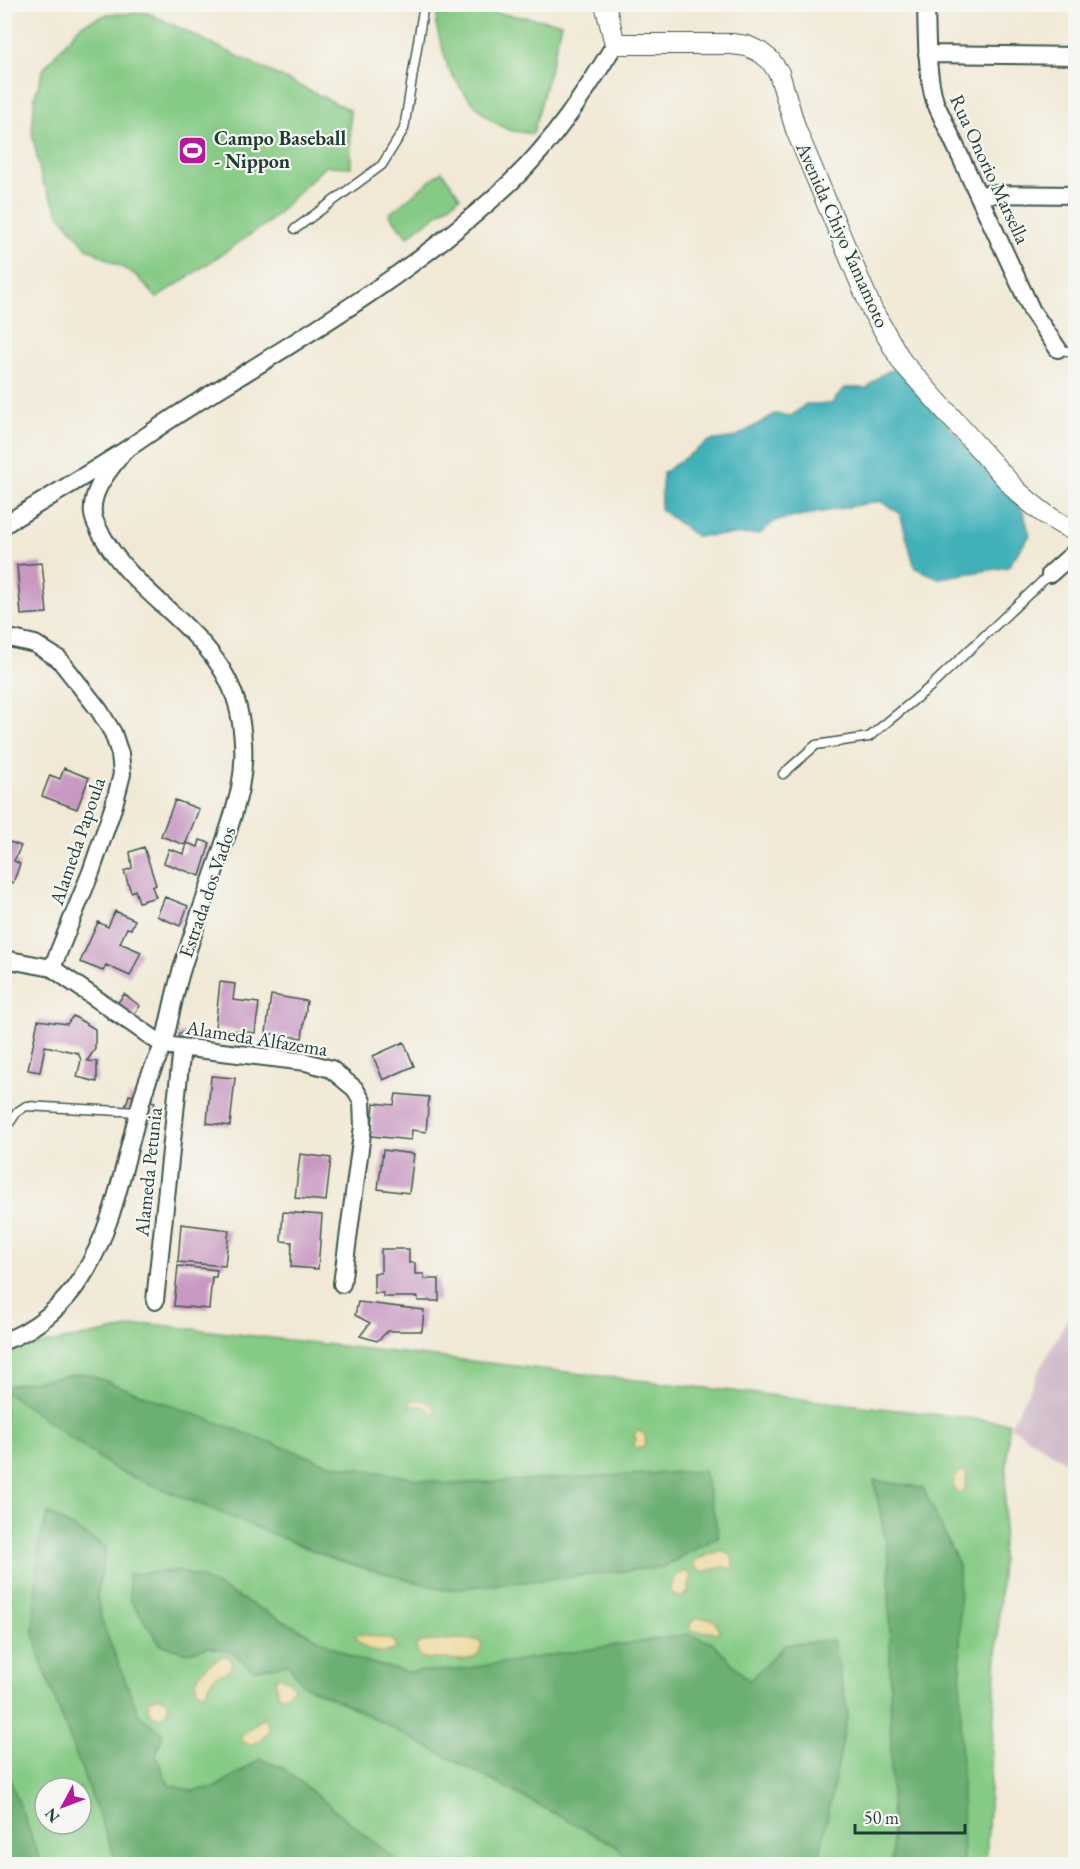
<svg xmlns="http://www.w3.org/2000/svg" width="1080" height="1869" font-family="'EB Garamond',serif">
  <rect width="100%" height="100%" fill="#f6f6f2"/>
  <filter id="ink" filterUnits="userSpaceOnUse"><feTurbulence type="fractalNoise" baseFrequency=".0167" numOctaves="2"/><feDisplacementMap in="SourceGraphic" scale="12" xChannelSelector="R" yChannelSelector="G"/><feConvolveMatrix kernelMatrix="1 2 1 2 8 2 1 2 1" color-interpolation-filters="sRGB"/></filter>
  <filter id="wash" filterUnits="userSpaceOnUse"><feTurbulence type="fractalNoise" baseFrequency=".008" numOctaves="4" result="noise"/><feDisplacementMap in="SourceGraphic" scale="24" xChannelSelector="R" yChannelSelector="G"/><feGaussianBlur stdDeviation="1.35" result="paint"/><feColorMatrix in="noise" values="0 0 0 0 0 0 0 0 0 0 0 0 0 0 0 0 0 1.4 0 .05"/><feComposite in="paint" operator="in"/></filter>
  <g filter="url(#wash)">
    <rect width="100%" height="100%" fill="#f1e9d5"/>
    <!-- industrial -->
    <path fill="#d1bdca" d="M1075 1304V1468L1010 1426Z"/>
    <!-- green -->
    <path fill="#86cb85" stroke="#52845c" stroke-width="1.5" fill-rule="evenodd" d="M438 4 562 23 533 134 508 130 489 119 472 102 460 87 448 68 436 25Z
      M148 13 350 110 351 167 325 166 269 222 157 298 136 275 87 248 60 215 42 181 32 133 35 96 44 68 81 25 108 14Z
      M442 171 460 197 407 237 389 214Z
      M150 1324 1009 1423 986 1864H5V1351ZM45 1788H81V1824H45Z"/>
    <!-- forest -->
    <path fill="#6caf72" stroke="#467653" stroke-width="1.5" d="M84 1373 329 1464 449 1484 704 1471 719 1536 663 1567 445 1590 336 1560 116 1470 5 1391V1386Z
      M874 1480 923 1488 959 1565 963 1864H892L889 1559Z
      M48 1513 106 1547 97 1596 102 1622 139 1715 163 1733 156 1756 169 1785 193 1791 216 1787 260 1759 283 1768 401 1864H116L112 1850 41 1662 33 1631 39 1543Z
      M178 1571 202 1578 356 1659 406 1672 456 1670 688 1634 713 1643 749 1681 785 1645 833 1640 848 1713 818 1864H632L616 1846 352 1707 303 1685 288 1664 253 1670 232 1652 209 1647 186 1653 160 1644 130 1600 128 1574Z
      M5 1766 41 1862V1864H5Z"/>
    <!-- sand -->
    <path fill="#eeda9e" stroke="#868c69" stroke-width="1.5" d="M413 1400C422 1399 433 1402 436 1411L434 1414 422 1406H409L408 1404Z
      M638 1431 644 1433 646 1439 644 1446 638 1449 633 1445 636 1440 634 1434Z
      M964 1470 967 1474 965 1491 958 1493C949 1486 954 1474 964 1470Z
      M722 1550C730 1553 736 1559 732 1569L723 1567 702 1572 694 1567 693 1564 697 1559Z
      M686 1571 691 1575 688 1593 680 1598 672 1594 670 1587 677 1575Z
      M4 1579 8 1580 12 1598 10 1604 5 1608Z
      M696 1618H706L715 1621 719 1630 718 1633 692 1631 689 1625Z
      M360 1634 385 1638 396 1642V1649C382 1657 361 1650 355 1636Z
      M459 1639 477 1640 482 1644C479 1664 461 1660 446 1659 433 1658 417 1664 416 1645L421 1642Z
      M225 1655 231 1658C234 1677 222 1670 213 1678 211 1681 208 1688 206 1692L203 1693 197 1690C191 1674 213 1661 225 1655Z
      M277 1676C285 1677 291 1681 294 1689L284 1696 278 1695 275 1682Z
      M148 1707a10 10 0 1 1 20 0a10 10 0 1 1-20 0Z
      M264 1717 269 1727C267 1739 254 1748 242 1742L241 1736Z"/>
    <!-- water -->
    <path fill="#40b0b9" stroke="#307676" stroke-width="1.5" d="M897 367 1023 511 1030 535 1008 567 939 578 915 568 900 513 880 501 775 521 760 534 696 536 660 509 663 473 709 441 736 437 775 414 791 416 806 404H831L845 388H867L881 375Z"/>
    <g id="blocks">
      <!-- building -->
      <path fill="#c898c1" d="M42 563 47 613 21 615 17 565Z
        M64 768 89 778 77 809 42 796 50 775 60 779Z
        M175 800 199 809 185 845 161 836Z
        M4 840 21 846 14 861 20 864 13 883 4 879Z
        M200 840 210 843 200 876 164 863 169 849 184 854 187 843 198 847Z
        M144 847 156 885 152 887 156 897 139 902 135 890 131 892 124 871 132 868 130 852Z
        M165 897 188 906 180 926 157 916Z
        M115 911 135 920 131 929 127 928 120 943 141 952 130 976 106 965 103 971 80 962 98 922 108 927Z
        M220 982 235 984 233 1000 259 1003 255 1033 215 1028Z
        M124 994 140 1006 123 1029 107 1018Z
        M271 995 307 1001 302 1038 266 1033Z
        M73 1016 95 1029V1049L87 1061 97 1062V1082L77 1077 81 1060 78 1053 45 1046 40 1072 28 1070 38 1020 67 1024Z
        M179 1033 195 1035 192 1059 176 1057Z
        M404 1042 414 1066 383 1080 373 1056Z
        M211 1076 235 1078 230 1126 207 1123Z
        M396 1094 429 1097 426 1132 412 1130 411 1140 371 1136 374 1103 394 1105Z
        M129 1095 155 1102 151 1119 124 1111Z
        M383 1150 414 1154 409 1193 378 1189Z
        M300 1154 331 1158 326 1201 295 1198Z
        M283 1212 322 1215 318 1269 291 1267 292 1242 281 1241Z
        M181 1224 229 1230 225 1266 178 1262Z
        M381 1249H409V1263H415V1274H424V1279H439V1301H418V1297H383V1293H374V1273H381Z
        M178 1266 217 1270 216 1277H212L209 1309 174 1306Z
        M358 1302 424 1310 422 1331H388L377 1341 360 1336 370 1323 355 1315Z"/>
    </g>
  </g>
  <g filter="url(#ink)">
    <use href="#blocks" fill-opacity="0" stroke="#3e574c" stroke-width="1.5"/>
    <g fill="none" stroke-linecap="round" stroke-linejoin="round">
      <defs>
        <path id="service" d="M295 229 382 165 404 129 424 4
          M1058 349 1076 353
          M783 774 816 745 869 737 930 687 1050 574
          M4 1131 17 1112 26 1106 139 1112"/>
        <path id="minor" d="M926 4C927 37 926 70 935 102L1032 311 1058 349
          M927 54 1076 56
          M979 194 1076 195
          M4 525C44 500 85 476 124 451 145 437 164 423 185 410 298 340 415 273 512 181 554 141 585 93 615 44
          M1050 574 1076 551
          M4 639 9 638 35 644 59 659 99 710 113 733 120 754 122 774 114 805 91 872 52 968
          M4 959 52 968 163 1045 306 1062 331 1069 355 1089 362 1101 363 1126 342 1284
          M155 1301 182 1047
          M4 1341C36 1330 64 1305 82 1277 113 1229 123 1168 138 1114 141 1102 144 1091 148 1080 153 1067 160 1055 164 1042 170 1019 174 995 181 972 192 935 205 898 218 861 226 837 235 813 240 788 245 763 244 736 239 712 223 635 144 604 106 542 101 534 94 523 93 514 90 490 111 468 124 451"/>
        <path id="tertiary" d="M605 4 615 44H732L747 46 760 52 770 60 779 73 796 130 872 310 902 362 1017 491C1035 507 1053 522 1076 531"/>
      </defs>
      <!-- service casing -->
      <use href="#service" stroke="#3e574c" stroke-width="11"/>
      <!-- minor casing -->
      <use href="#minor" stroke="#3e574c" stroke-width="20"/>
      <!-- tertiary casing -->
      <use href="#tertiary" stroke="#3e574c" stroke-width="22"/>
      <!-- service -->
      <use href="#service" stroke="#fff" stroke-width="8"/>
      <!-- minor -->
      <use href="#minor" stroke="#fff" stroke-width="16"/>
      <!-- tertiary -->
      <use href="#tertiary" stroke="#fff" stroke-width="20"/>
    </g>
  </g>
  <!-- icons -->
  <defs>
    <symbol id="stadium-square" viewBox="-11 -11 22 22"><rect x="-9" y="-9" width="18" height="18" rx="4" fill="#b5179e" stroke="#f6f6f2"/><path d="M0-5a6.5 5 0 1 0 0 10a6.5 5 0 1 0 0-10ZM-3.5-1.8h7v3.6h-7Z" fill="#fff"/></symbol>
  </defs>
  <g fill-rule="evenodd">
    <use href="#stadium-square" x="176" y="134" width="33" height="33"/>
  </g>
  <g text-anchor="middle" stroke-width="4.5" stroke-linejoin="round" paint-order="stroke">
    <!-- poi labels -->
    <g font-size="20" font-weight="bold" fill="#1f3d34" stroke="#f6f6f2" text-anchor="start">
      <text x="214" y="145">Campo Baseball<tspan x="214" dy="23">- Nippon</tspan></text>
    </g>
    <!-- street labels -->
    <g font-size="20" fill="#1f3d34" stroke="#f6f6f2">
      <text transform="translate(990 169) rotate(65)" y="7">Rua Onorio Marsella</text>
      <text transform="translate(843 235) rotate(66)" y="7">Avenida Chiyo Yamamoto</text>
      <text transform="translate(77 841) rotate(-71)" y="7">Alameda Papoula</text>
      <text transform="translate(207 892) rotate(-71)" y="7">Estrada dos Vados</text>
      <text transform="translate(257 1038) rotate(9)" y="7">Alameda Alfazema</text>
      <text transform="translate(148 1172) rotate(-84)" y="7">Alameda Petunia</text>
    </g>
  </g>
  <!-- margin -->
  <rect width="1080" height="1869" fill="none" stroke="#f6f6f2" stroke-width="24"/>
  <!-- north arrow -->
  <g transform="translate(63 1806) rotate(229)"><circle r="28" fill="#f6f6f2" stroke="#a0aca6" stroke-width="1.5"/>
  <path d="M0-4.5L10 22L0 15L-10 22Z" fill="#b5179e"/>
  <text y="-9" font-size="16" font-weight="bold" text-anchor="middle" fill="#1f3d34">N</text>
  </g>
  <!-- scale -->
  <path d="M855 1824v9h110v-9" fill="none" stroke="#1f3d34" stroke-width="3"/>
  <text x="864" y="1824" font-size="18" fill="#1f3d34" stroke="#f6f6f2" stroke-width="4.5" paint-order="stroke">50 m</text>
</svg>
